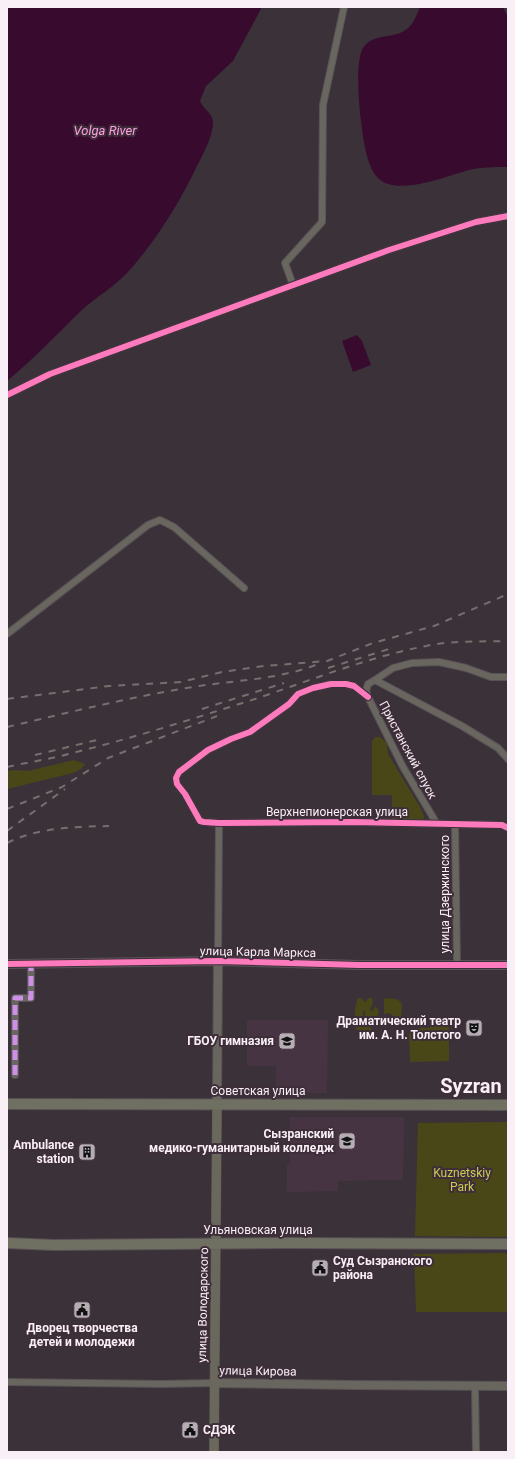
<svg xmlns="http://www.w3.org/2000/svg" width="515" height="1459" font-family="Roboto,sans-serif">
  <rect width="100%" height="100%" fill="#3a3238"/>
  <!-- built -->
  <path fill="#473442" d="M247 1020H328L327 1093H276V1066H247Z
    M290 1117H404L403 1180 338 1181V1191L287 1192V1164H290Z"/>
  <!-- green -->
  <path fill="#494718" d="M375 737H380L387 743 388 754 420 807 424 816 423 821H392V795H372V741Z
    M74 760 85 764 81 769 73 773 7 789V771L16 770 28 771Z
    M358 998H361L365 1002 369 998H372L373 1003 370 1010 372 1011 376 1006 379 1012 377 1017 372 1019 365 1016V1011H363L362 1021 365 1023 368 1020 371 1021V1031L366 1034 356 1029 355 1027C355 1018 354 1007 358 998Z
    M385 998 396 999 401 1002 402 1008 401 1018 398 1019 389 1013 384 1014V1000Z
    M430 1024H449V1061L410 1062 409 1028H430Z
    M508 1122V1237L415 1236 418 1123Z
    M508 1253V1312H416L414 1254Z"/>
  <!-- water -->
  <path fill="#380b2e" d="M7 7H262L233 61 206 86 200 101C203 109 212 113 213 121 214 133 204 153 198 164 179 204 156 241 127 273 114 287 96 297 82 310 57 334 34 359 7 381Z
    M420 7H503L508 17V167C495 167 481 167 469 170 447 176 396 197 378 178 366 166 363 137 361 121 359 105 355 61 363 48 373 32 395 40 408 28 414 23 417 14 420 7Z
    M357 335 362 341 371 365 353 372 342 341Z"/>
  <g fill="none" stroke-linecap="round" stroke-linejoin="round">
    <defs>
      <path id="minor" d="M293 285 285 263 322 222 323 105 344 7
        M7 395 50 374 389 250 476 222 508 216
        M7 634 148 525 160 520 174 527 244 588
        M375 680 393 668 412 663 439 662 466 668 491 677H508
        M368 697 354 686 346 684H331L313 688 298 694 289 704 250 732 231 739 208 750 179 772 176 778 177 784 185 794 200 821 204 822 219 823 353 822 502 825 508 828
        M437 824 403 767 368 697 366 691 368 684 375 680 462 726 498 748 508 759
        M455 824 457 964
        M218 961 219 823
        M15 1075V998H31V964
        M7 1382 161 1384 214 1383
        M475 1386 476 1452"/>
      <path id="tertiary" d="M7 964 218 961 359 965H508
        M217 1104 218 961
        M214 1383 351 1385 508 1386"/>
      <path id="secondary" d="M214 1452 217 1104"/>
      <path id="primary" d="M7 1104 508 1105
        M7 1243 54 1245 286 1243 508 1244"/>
    </defs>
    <!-- minor casing -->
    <use href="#minor" stroke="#585156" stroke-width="8"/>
    <!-- tertiary casing -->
    <use href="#tertiary" stroke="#585156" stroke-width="10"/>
    <!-- secondary casing -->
    <use href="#secondary" stroke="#585156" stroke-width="10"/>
    <!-- primary casing -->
    <use href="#primary" stroke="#585156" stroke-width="12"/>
    <!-- minor -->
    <use href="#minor" stroke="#68665e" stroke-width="6"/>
    <!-- tertiary -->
    <use href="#tertiary" stroke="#68665e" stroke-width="8"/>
    <!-- secondary -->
    <use href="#secondary" stroke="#6a685d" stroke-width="9"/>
    <!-- primary -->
    <use href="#primary" stroke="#707062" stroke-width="10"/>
    <!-- rail -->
    <path stroke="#74706e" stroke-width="2" stroke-dasharray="7 7" stroke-linecap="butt" d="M328 668 389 649
      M7 699 109 686 181 682 222 672 264 666 327 661 373 643 434 626 508 594
      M202 709 284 683
      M7 727C71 712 134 696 199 686 239 680 281 679 318 664
      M35 755 101 739
      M7 767C29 762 51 759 72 753 134 738 195 718 255 699 312 680 368 657 426 646 452 640 482 642 508 641
      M7 809 62 787 108 758 217 716
      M7 831 65 789
      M7 843C39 827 75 827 109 826"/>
    <!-- quiet -->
    <path stroke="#ce8fe9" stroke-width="5" stroke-dasharray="10 5" stroke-linecap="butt" d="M15 1075V998H31V964"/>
    <defs>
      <path id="cycleway" d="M7 395 50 374 389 250 476 222 508 216
        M368 697 354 686 346 684H331L313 688 298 694 289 704 250 732 231 739 208 750 179 772 176 778 177 784 185 794 200 821 204 822 219 823 353 822 502 825 508 828
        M7 964 218 961 359 965H508"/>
    </defs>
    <!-- cycleway casing -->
    <use href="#cycleway" stroke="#3e2e39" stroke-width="8"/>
    <!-- cycleway -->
    <use href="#cycleway" stroke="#fd7abc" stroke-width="6"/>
  </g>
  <!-- icons -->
  <defs>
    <symbol id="theatre-square" viewBox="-11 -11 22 22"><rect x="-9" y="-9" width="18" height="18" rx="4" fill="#b6adb4" stroke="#3e2e39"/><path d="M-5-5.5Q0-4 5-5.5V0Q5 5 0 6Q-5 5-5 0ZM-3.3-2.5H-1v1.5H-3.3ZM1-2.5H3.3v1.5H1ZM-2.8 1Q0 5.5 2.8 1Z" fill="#111"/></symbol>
    <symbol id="school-square" viewBox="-11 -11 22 22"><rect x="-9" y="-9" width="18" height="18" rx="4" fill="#b6adb4" stroke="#3e2e39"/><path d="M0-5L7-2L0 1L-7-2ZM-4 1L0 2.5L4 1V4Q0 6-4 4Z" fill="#111"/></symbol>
    <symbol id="university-square" viewBox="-11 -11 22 22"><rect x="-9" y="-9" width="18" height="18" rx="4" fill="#b6adb4" stroke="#3e2e39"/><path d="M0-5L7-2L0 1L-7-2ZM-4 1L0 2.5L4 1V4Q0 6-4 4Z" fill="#111"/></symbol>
    <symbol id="building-square" viewBox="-11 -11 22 22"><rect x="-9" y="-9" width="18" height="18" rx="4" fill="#b6adb4" stroke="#3e2e39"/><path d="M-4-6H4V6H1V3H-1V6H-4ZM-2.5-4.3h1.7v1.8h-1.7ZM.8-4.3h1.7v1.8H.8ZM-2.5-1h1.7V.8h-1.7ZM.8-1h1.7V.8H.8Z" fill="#111"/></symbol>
    <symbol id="civic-square" viewBox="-11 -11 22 22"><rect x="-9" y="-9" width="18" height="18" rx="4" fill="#b6adb4" stroke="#3e2e39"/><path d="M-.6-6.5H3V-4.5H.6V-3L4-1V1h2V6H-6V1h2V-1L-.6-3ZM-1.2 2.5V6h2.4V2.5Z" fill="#111"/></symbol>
  </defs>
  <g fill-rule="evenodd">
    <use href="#theatre-square" x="464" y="1018" width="20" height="20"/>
    <use href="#school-square" x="277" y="1031" width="20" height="20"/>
    <use href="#university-square" x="337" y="1131" width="20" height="20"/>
    <use href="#building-square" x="77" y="1142" width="20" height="20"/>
    <use href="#civic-square" x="310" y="1258" width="20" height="20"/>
    <use href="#civic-square" x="72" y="1300" width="20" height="20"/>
    <use href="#civic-square" x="180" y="1420" width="20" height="20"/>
  </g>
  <g text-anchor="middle" stroke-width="4" stroke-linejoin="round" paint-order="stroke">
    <!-- street labels -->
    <g font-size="12" fill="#f9eff6" stroke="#3e2e39">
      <text transform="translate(408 750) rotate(62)" y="4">Пристанский спуск</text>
      <text x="337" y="816">Верхнепионерская улица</text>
      <text transform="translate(445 894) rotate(-90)" y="4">улица Дзержинского</text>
      <text transform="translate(258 952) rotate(1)" y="4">улица Карла Маркса</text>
      <text x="258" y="1095">Советская улица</text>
      <text x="258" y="1234">Ульяновская улица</text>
      <text transform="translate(203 1305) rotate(-89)" y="4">улица Володарского</text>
      <text transform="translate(258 1371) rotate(1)" y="4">улица Кирова</text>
    </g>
    <!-- poi labels -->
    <g font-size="12" font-weight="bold" fill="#f9eff6" stroke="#3e2e39" text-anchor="end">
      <text x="461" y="1025">Драматический театр<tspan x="461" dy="14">им. А. Н. Толстого</tspan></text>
      <text x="274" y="1045">ГБОУ гимназия</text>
      <text x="334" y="1138">Сызранский<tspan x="334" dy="14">медико-гуманитарный колледж</tspan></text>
      <text x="74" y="1149">Ambulance<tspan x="74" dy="14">station</tspan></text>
      <text x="333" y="1265" text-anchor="start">Суд Сызранского<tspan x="333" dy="14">района</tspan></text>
      <text x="82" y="1332" text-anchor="middle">Дворец творчества<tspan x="82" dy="14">детей и молодежи</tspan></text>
      <text x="203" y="1434" text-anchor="start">СДЭК</text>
    </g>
    <!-- park labels -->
    <g font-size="12" fill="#cbcb53" stroke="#3e2e39">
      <text x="462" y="1177">Kuznetskiy<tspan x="462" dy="14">Park</tspan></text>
    </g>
    <!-- water labels -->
    <g font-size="13" font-style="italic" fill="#fe9ee2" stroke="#3e2e39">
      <text x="105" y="135">Volga River</text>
    </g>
    <!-- town labels -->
    <g font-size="20" font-weight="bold" fill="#f9eff6" stroke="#3e2e39">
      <text x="471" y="1093">Syzran</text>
    </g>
  </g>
  <!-- border -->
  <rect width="515" height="1459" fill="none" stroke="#f9eff6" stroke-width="16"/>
</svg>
